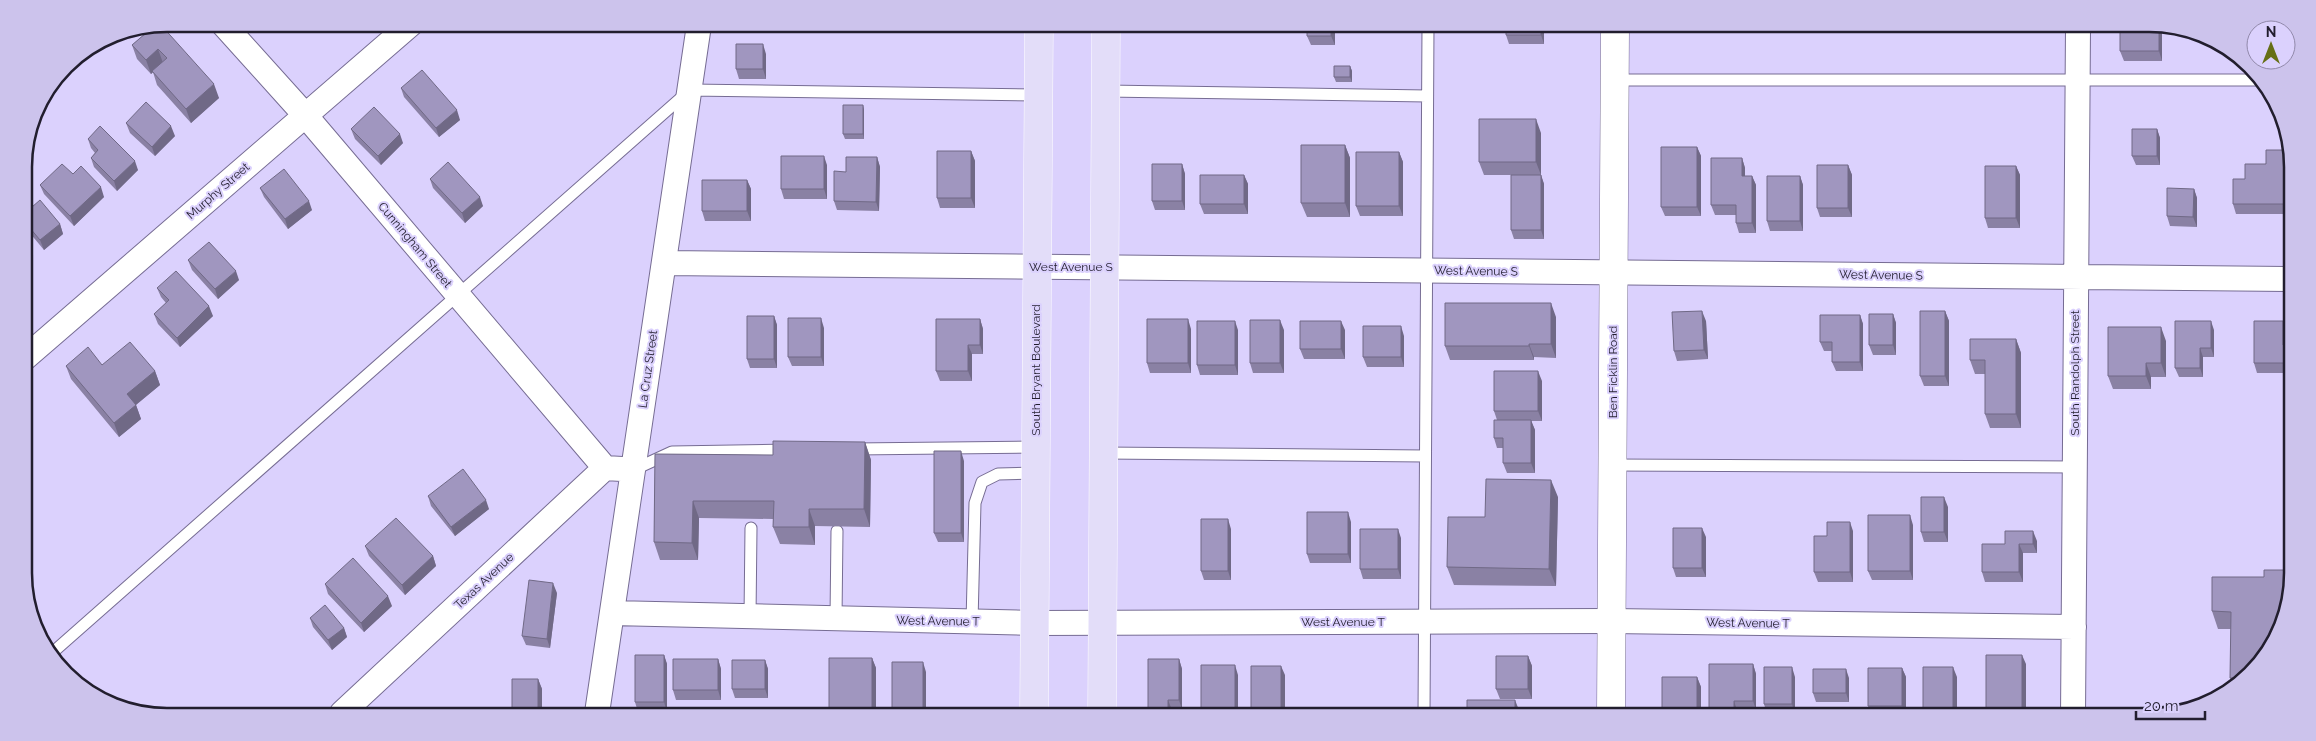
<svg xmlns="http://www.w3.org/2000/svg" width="2316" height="741" font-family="Raleway,sans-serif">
  <rect width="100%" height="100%" fill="#dbd1fd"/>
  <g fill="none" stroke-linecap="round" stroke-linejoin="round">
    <defs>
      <path id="lane" d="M1614 80H2260
        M1106 91 1427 96
        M854 449 1036 447
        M1104 453 1425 456
        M1612 465 2075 467
        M633 470 672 452 788 450
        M750 617 751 528
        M836 618 837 531
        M972 622 975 503 982 482 998 474 1035 473
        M52 653 690 90 1038 95
        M1424 715 1428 27"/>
      <path id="street" d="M223 24 305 115 605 468
        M664 263 2289 279
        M25 358 411 24
        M612 613 1034 623 1611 621 2074 627
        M342 713 605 468 622 469
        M597 713 699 25
        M2073 717 2078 28"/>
      <path id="secondary" d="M1611 716 1615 27"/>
      <path id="primary" d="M1034 714 1039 26
        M1102 715 1106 26"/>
    </defs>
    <!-- lane casing -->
    <use href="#lane" stroke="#766c93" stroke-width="13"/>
    <!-- street casing -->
    <use href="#street" stroke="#766c93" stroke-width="26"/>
    <!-- secondary casing -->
    <use href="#secondary" stroke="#766c93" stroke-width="29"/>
    <!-- primary casing -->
    <use href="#primary" stroke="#fff" stroke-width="29"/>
    <!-- lane -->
    <use href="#lane" stroke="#fff" stroke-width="11"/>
    <!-- street -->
    <use href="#street" stroke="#fff" stroke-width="24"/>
    <!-- secondary -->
    <use href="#secondary" stroke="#fff" stroke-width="28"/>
    <!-- primary -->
    <use href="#primary" stroke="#e3ddf9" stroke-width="28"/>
  </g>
  <!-- wall -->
  <path fill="#8a81a4" d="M153 27 219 98 191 123 157 85 153 72 151 74 137 59 132 45Z
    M1335 27V45H1311L1307 36Z
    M1544 27V44H1509L1506 35Z
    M2162 30V61H2124L2120 51Z
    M766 54V79H739L736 69Z
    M1350 66 1352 71V82H1336L1334 77Z
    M401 88 460 120 439 137 404 97Z
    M863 105 864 110V139H845L843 134Z
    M126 123 175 136 155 156 130 133Z
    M351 129 403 143 381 165 355 139Z
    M2157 129 2160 138V165H2136L2132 156Z
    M1541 133V175L1544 184V239H1514L1511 230V175H1484L1479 162Z
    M88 139 138 170 117 191 94 167 91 158 95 153 91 148Z
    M1345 145 1350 158V217H1307L1301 203Z
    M1697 147 1701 156V216H1665L1661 207Z
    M2284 150 2287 159V214H2236L2233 204 2245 179Z
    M971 151 975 161V208H940L937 198Z
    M1399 152 1403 162V216H1360L1356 206Z
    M877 157 880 167 879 211 837 210 834 201 846 172Z
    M1742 158 1745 168V176H1752L1756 185V233H1739L1736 223V215H1715L1711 205Z
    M1182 164 1185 174V210H1155L1152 201Z
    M827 165V199H784L781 189Z
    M1848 165 1852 175V217H1820L1817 208Z
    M2016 166 2020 175V228H1988L1985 218Z
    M73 174 104 197 74 226 44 194 40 185Z
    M1244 175 1248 184V214H1204L1200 204Z
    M1800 176 1803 185V231H1770L1767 221Z
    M430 179 483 206 465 223 433 188Z
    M747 180 751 189V221H705L702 211Z
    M260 188 312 210 288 229 264 197Z
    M2194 189 2197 198V227L2170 226 2167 216Z
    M24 214 60 224 63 234 44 250 24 226Z
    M188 260 239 280 218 299 192 270Z
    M157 288 213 316 180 347 158 324 154 314 166 303 161 297Z
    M1945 311 1949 321V386H1924L1920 376Z
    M1893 314 1896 323V355H1873L1869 345Z
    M1860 315 1863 324V371H1836L1832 362V351H1824L1820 342Z
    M774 316 777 325V368H750L747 359Z
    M1556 317V358L1534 357V360H1450L1445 346Z
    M980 319 983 329V354H972V381H940L936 371Z
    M1706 321 1708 359 1677 361 1674 351Z
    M824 328V366H792L788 357Z
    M1191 329V373H1150L1147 363Z
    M1238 330V375H1200L1197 365Z
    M1284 330V373H1253L1250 363Z
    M1345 330V359H1304L1300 349Z
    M2214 330V357H2203V377H2179L2175 368Z
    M2286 330V345H2289L2288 373H2257L2254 363Z
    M1404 336V367H1367L1363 357Z
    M2016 339 2021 353V428H1990L1985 414V374H1975L1970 360Z
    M2166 341V377H2151V389H2113L2108 376Z
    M102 365 155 371 160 385 136 405 141 419 119 437 71 379 66 366Z
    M1542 381V421H1531L1535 430V473H1507L1503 463V448H1497L1494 438 1497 420 1494 411Z
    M865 442 871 460 870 527 815 526V545L780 544 773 527V519L699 518 698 560H660L654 542 655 454 773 455Z
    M964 461V542H938L934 533Z
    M428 496 489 509 455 536 431 506Z
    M1558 497 1556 586 1454 585 1447 567 1485 517Z
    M1948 507V542H1924L1921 532Z
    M1351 522V563H1310L1307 554Z
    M1913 525V580H1872L1868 571Z
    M1231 529V580H1204L1201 571Z
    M1853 531V582H1818L1814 572 1827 536Z
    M1706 537V577H1676L1673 568Z
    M1401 538V579H1363L1360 569Z
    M2037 541V553H2023V582H1985L1982 572 2005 544Z
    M365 546 433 556 436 566 405 595 369 556Z
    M2212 577 2268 653 2236 687 2234 688 2230 678 2231 629H2218L2212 611Z
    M325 584 392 606 364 632 328 594Z
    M557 593 550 648 526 645 522 636Z
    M310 618 344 628 347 637 332 650 313 627Z
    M664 655 667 664V712H638L635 702Z
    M1528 656 1532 666V699H1500L1496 689Z
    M872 658 876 668V714H830L829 710Z
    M718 659 721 669V700H676L673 690Z
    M1179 659 1182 669V710H1172V715H1148Z
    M765 660 768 669V698H735L732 689Z
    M1709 664H1753L1756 674V710H1737V716Z
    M1902 668 1906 677V716H1872L1868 706Z
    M926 672V714H894L892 708Z
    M1697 677 1701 687V716H1663L1662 712Z
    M1795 677V714H1767L1764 704Z
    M1849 678V702H1816L1813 693Z
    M538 679 542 689V713H514L512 710Z"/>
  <!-- shaded-wall -->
  <path fill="#706986" d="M1331 27H1335V45L1331 36Z
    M1541 27H1544V44L1541 35Z
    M2159 29H2161L2162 30V61L2159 51Z
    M763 44 766 54V79L763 69Z
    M158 49 163 63 151 74 146 60Z
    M1350 66 1352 71V82L1350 77Z
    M214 84 219 98 191 123 186 109Z
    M863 105 864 110V139L863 134Z
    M457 110 460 120 439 137 436 128Z
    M1536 119 1541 133V175L1536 162Z
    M171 126 175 136 155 156 152 147Z
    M2157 129 2160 138V165L2157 156Z
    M400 134 403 143 381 165 378 156Z
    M1345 145 1350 158V217L1345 203Z
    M1697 147 1701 156V216L1697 207Z
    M2284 150 2287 159V214L2284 204Z
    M971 151 975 161V208L971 198Z
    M1399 152 1403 162V216L1399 206Z
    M824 156 827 165V199L824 189Z
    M877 157 880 167 879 211 876 202Z
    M1742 158 1745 168V185L1742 176Z
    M135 161 138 170 117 191 114 181Z
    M1182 164 1185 174V210L1182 201Z
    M1848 165 1852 175V217L1848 208Z
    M2016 166 2020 175V228L2016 218Z
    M1244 175 1248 184V214L1244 204Z
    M1541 175 1544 184V239L1541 230Z
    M1752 176 1756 185V233L1752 223Z
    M1800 176 1803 185V231L1800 221Z
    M747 180 751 189V221L747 211Z
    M101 187 104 197 74 226 70 216Z
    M2194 189 2197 198V227L2193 217Z
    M480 197 483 206 465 223 462 213Z
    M309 201 312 210 288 229 285 219Z
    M60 224 63 234 44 250 40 240Z
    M25 259 28 267 25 270Z
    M236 271 239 280 218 299 215 289Z
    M1551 303 1556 317V358L1551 344Z
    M209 306 213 316 180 347 177 338Z
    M1702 311 1706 321 1708 359 1704 350Z
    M1945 311 1949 321V386L1945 376Z
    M1893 314 1896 323V355L1893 345Z
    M1860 315 1863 324V371L1860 362Z
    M774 316 777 325V368L774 359Z
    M821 318 824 328V366L821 357Z
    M980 319 983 329V354L980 345Z
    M1188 319 1191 329V373L1188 363Z
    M1280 320 1284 330V373L1280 363Z
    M1235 321 1238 330V375L1235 365Z
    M1341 321 1345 330V359L1341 349Z
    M2211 321 2214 330V357L2211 348Z
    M2283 321 2286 330V355L2283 345Z
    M1401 326 1404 336V367L1401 357Z
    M2161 327 2166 341V377L2161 363Z
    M2016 339 2021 353V428L2016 414Z
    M1529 344 1534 357V360L1529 346Z
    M968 345 972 354V381L968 371Z
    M2200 348 2203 357V377L2200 368Z
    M2146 363 2151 377V389L2146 376Z
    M155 371 160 385 132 408 127 394Z
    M1538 371 1542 381V421L1538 411Z
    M136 405 141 419 119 437 114 423Z
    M1531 420 1535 430V473L1531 463Z
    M865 442 871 460 870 527 864 509Z
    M961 451 964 461V542L961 533Z
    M1551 480 1558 497 1556 586 1549 569Z
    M1944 497 1948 507V542L1944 532Z
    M486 500 489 509 455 536 451 527Z
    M693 501 699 518 698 560 692 543Z
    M809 509 815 526V545L809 527Z
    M1348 512 1351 522V563L1348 554Z
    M1910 515 1913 525V580L1910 571Z
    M1228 519 1231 529V580L1228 571Z
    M1850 522 1853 531V582L1850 572Z
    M1702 528 1706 537V577L1702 568Z
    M1398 529 1401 538V579L1398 569Z
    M2033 531 2037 541V553L2033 544Z
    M2019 544 2023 553V582L2019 572Z
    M433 556 436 566 405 595 402 585Z
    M553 583 557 593 550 648 547 639Z
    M388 596 392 606 364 632 361 623Z
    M344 628 347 637 332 650 328 640Z
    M664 655 667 664V712L664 702Z
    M2022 655 2026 664V717L2022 716Z
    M1528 656 1532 666V699L1528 689Z
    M872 658 876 668V714H874L872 710Z
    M718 659 721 669V700L718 690Z
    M1179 659 1182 669V710L1179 700Z
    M765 660 768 669V698L765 689Z
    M923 662 926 672V714H925L923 708Z
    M1753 664 1756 674V710L1753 701Z
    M1235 665 1238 675V715H1235Z
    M1281 666 1285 675V715H1281Z
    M1792 667 1795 677V714L1792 704Z
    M1953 667 1957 677V716H1953Z
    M1902 668 1906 677V716L1902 706Z
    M1846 669 1849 678V702L1846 693Z
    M1697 677 1701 687V716H1699L1697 712Z
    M538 679 542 689V713H538Z
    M1168 700 1172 710V715H1168Z
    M1515 700 1519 710V715H1515Z
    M1734 701 1737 710V716H1734Z"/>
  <!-- building -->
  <path fill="#a096bf" stroke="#706986" d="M161 25 214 84 186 109 152 71 167 58 158 49 146 60 132 45 153 27Z
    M1307 27H1331V36H1307Z
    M1506 27H1541V35H1506Z
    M2120 29H2159V51H2120Z
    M736 44H763V69H736Z
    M1334 66H1350V77H1334Z
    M422 70 457 110 436 128 401 88Z
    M146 102 171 126 152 147 126 123Z
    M843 105H863V134H843Z
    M374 107 400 134 378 156 351 129Z
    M1479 119H1536V162H1479Z
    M100 126 135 161 114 181 91 158 98 150 88 139Z
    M2132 129H2157V156H2132Z
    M1301 145H1345V203H1301Z
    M1661 147H1697V207H1661Z
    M2266 150H2284V204H2233V179H2245V164H2266Z
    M937 151H971V198H937Z
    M1356 152H1399V206H1356Z
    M781 156H824V189H781Z
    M846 157H877L876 202 834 201V171L846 172Z
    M1711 158H1742V176H1752V223H1736V205H1711Z
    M448 162 480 197 462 213 430 179Z
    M62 164 73 174 81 166 101 187 70 216 40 185Z
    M1152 164H1182V201H1152Z
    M1817 165H1848V208H1817Z
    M1985 166H2016V218H1985Z
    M284 169 309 201 285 219 260 188Z
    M1200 175H1244V204H1200Z
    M1511 175H1541V230H1511Z
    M1767 176H1800V221H1767Z
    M702 180H747V211H702Z
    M2167 188 2194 189 2193 217 2167 216Z
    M40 200 60 224 40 240 24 221V214Z
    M209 242 236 271 215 289 188 260Z
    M176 271 209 306 177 338 154 314 169 300 157 288Z
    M1445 303H1551V344H1529V346H1445Z
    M1702 311 1704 350 1674 351 1672 312Z
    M1920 311H1945V376H1920Z
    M1869 314H1893V345H1869Z
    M1820 315H1860V362H1832V342H1820Z
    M747 316H774V359H747Z
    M788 318H821V357H788Z
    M936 319H980V345H968V371H936Z
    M1147 319H1188V363H1147Z
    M1250 320H1280V363H1250Z
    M1197 321H1235V365H1197Z
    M1300 321H1341V349H1300Z
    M2175 321H2211V348H2200V368H2175Z
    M2254 321H2283V345H2289L2288 363H2254Z
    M1363 326H1401V357H1363Z
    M2108 327H2161V363H2146V376H2108Z
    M1970 339H2016V414H1985V360H1970Z
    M130 342 155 371 127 394 136 405 114 423 66 366 88 347 102 365Z
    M1494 371H1538V411H1494Z
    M1494 420H1531V463H1503V438H1494Z
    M773 441 865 442 864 509H809V527H773L774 501H693L692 543 654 542 655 454 773 455Z
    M934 451H961V533H934Z
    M463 469 486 500 451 527 428 496Z
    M1486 479 1551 480 1549 569 1447 567 1448 517H1485Z
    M1921 497H1944V532H1921Z
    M1307 512H1348V554H1307Z
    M1868 515H1910V571H1868Z
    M396 518 433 556 402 585 365 546Z
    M1201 519H1228V571H1201Z
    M1827 522H1850V572H1814V536H1827Z
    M1673 528H1702V568H1673Z
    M1360 529H1398V569H1360Z
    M2005 531H2033V544H2019V572H1982V544H2005Z
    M353 558 388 596 361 623 325 584Z
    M2264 570H2287V611L2268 653 2245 678H2230L2231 612 2212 611V577H2264Z
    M529 580 553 583 547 639 522 636Z
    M325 605 344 628 328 640 310 618Z
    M635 655H664V702H635Z
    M1986 655H2022V716H1986Z
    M1496 656H1528V689H1496Z
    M829 658H872V710H829Z
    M673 659H718V690H673Z
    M1148 659H1179V700H1168V715H1148Z
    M732 660H765V689H732Z
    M892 662H923V708H892Z
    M1709 664H1753V701H1734V716H1709Z
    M1201 665H1235V715H1201Z
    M1251 666H1281V715H1251Z
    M1764 667H1792V704H1764Z
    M1923 667H1953V716H1923Z
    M1868 668H1902V706H1868Z
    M1813 669H1846V693H1813Z
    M1662 677H1697V712H1662Z
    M512 679H538V713H519V710H512Z
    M1467 700H1515V715H1467Z"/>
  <g text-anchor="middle" stroke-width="4" stroke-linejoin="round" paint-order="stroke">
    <!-- street labels -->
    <g font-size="12" fill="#221e2e" stroke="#dbd1fd">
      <text transform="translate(218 191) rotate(-41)" y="4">Murphy Street</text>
      <text transform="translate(415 245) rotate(50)" y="4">Cunningham Street</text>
      <text x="1071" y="271">West Avenue S</text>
      <text transform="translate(1476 271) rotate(1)" y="4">West Avenue S</text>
      <text transform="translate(1881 275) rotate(1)" y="4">West Avenue S</text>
      <text transform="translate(648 369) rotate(-82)" y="4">La Cruz Street</text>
      <text transform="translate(1036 370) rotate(-90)" y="4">South Bryant Boulevard</text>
      <text transform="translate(1613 372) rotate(-90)" y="4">Ben Ficklin Road</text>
      <text transform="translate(2075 373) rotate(-90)" y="4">South Randolph Street</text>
      <text transform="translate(484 581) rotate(-43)" y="4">Texas Avenue</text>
      <text transform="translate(938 621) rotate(1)" y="4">West Avenue T</text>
      <text x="1343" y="626">West Avenue T</text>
      <text transform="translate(1748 623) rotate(1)" y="4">West Avenue T</text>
    </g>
  </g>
  <!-- crop -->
  <path d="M0 0H2316V741H0ZM167 32H2149A135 135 0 0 1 2284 167V573A135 135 0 0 1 2149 708H167A135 135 0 0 1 32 573V167A135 135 0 0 1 167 32Z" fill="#ccc3ec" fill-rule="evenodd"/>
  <path fill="none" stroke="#221e2e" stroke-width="2.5" d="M167 32H2149A135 135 0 0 1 2284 167V573A135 135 0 0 1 2149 708H167A135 135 0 0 1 32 573V167A135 135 0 0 1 167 32Z"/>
  <!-- north arrow -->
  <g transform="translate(2271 45)"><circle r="24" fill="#dbd1fd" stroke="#9189aa"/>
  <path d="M0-4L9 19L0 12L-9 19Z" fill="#666f16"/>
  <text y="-8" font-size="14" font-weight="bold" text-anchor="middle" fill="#221e2e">N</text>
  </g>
  <!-- scale -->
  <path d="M2136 711v8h69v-8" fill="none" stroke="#221e2e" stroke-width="2.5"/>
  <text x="2144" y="711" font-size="15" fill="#221e2e" stroke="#dbd1fd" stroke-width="4" paint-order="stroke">20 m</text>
</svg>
